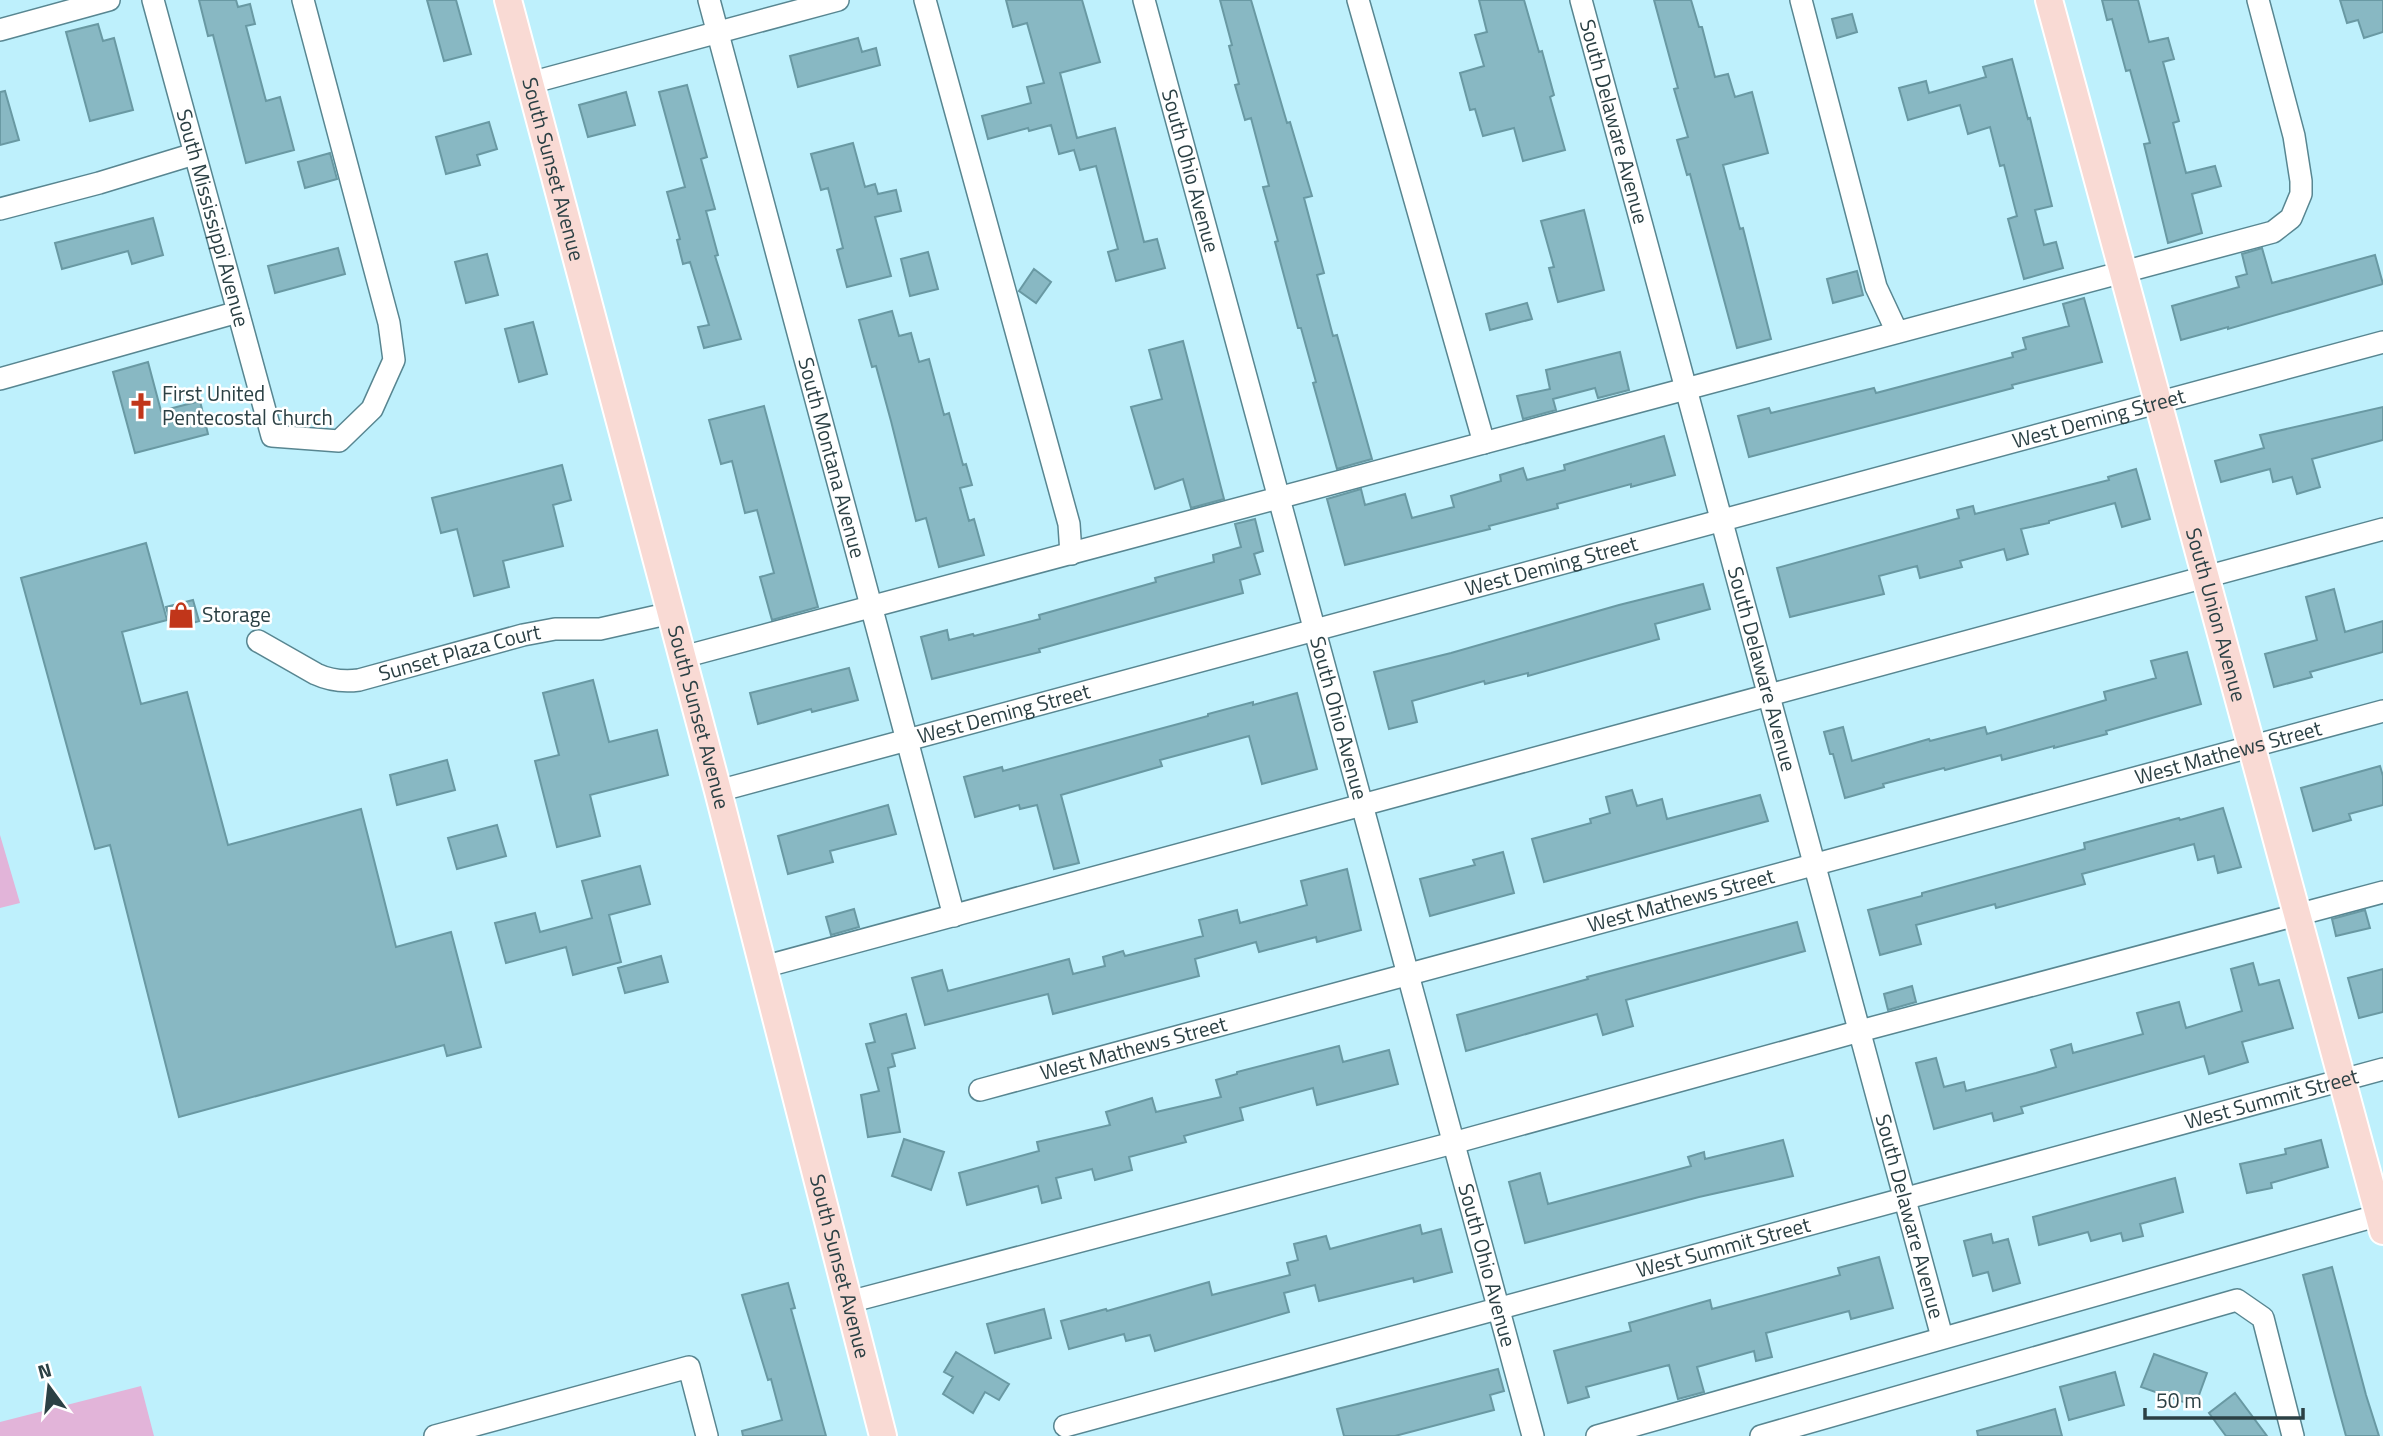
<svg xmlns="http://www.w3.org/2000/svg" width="2383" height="1436" font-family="'Titillium Web',sans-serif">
  <rect width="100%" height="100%" fill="#bef0fc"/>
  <!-- green -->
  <path fill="#e2b4d9" d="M0 835 20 903 0 908Z
    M141 1386 154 1436H0V1422Z"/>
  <!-- building -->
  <path fill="#88b8c3" stroke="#6999a3" stroke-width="2" d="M199 0H236L238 7 250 4 255 24 246 26 266 101 280 97 294 150 246 163 213 35 208 36Z
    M427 0H456L471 54 444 61Z
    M1006 0H1082L1100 62 1060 73 1077 138 1115 128 1144 242 1157 239 1165 268 1116 281 1108 252 1118 249 1096 166 1080 170 1074 150 1059 154 1051 125 1029 131 1028 128 988 139 982 116 1031 103 1027 87 1044 83 1027 23 1013 27Z
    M1220 0H1251L1287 123 1290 122 1306 176 1312 196 1304 198 1324 273 1317 275 1333 336 1337 335 1372 459 1354 464 1337 469 1313 383 1316 382 1301 328H1298L1275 242 1278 241 1263 187 1269 186 1251 118 1245 120 1235 85 1239 84 1229 46 1232 45Z
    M1479 0H1524L1539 52 1542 51 1554 95 1550 97 1565 150 1523 161 1514 128 1483 136 1475 109 1470 110 1460 73 1484 66 1475 35 1487 32Z
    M1654 0H1691L1699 27H1702L1715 77 1728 74 1735 97 1752 92 1768 153 1723 165 1740 229 1743 228 1771 339 1737 348 1690 174 1687 175 1677 140 1688 137 1674 89 1678 88Z
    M2102 0H2138L2149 42 2168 38 2174 59 2163 62 2179 121 2173 123 2186 173 2215 166 2221 186 2192 194 2202 233 2168 243 2144 144 2150 143 2130 70 2126 71 2112 19 2107 20Z
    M2340 0H2383V32L2364 38 2358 20 2347 23Z
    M1852 14 1857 32 1837 38 1832 19Z
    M98 24 103 41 114 38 133 110 90 121 66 32Z
    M858 38 862 52 876 48 880 65 798 87 790 56Z
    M2012 59 2028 119 2030 118 2052 206 2035 210 2044 245 2056 242 2063 268 2024 279 2008 219 2017 216 2004 165 2000 166 1990 127 1968 134 1960 105 1908 120 1899 88 1926 81 1929 93 1986 77 1983 67Z
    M687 85 707 157 701 159 715 209 706 211 718 255 715 256 741 339 704 348 698 327 709 325 690 262 683 264 677 240 680 239 667 192 685 187 659 92Z
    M5 91 19 140 0 145V92Z
    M626 92 635 125 588 137 579 105Z
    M489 122 497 149 477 155 480 165 446 174 436 137Z
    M853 143 865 187 875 184 878 194 896 190 901 211 875 217 891 276 847 287 837 250 843 248 828 188 821 190 811 154Z
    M330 153 337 179 305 188 298 162Z
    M1584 210 1604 290 1558 302 1549 268 1554 267 1541 221Z
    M153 218 163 255 132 264 128 251 62 269 55 243Z
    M338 248 345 274 275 293 268 266Z
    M2262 248 2272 283 2375 255 2383 284 2228 329V327L2181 340 2172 306 2239 287 2236 277 2247 274 2242 254Z
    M928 252 938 289 910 296 901 259Z
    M487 254 498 295 466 303 455 262Z
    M1034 269 1051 282 1036 303 1019 291Z
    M1857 271 1863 295 1833 303 1827 279Z
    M2084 298 2102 362 2012 385 2013 388 1911 415 1749 457 1738 416 1769 408 1771 413 1874 388 1876 393 2013 357 2012 353 2026 349 2023 338 2069 326 2063 304Z
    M1527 303 1532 319 1490 330 1486 314Z
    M892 311 899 336 911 333 919 362 929 359 944 415 949 413 963 465 966 464 972 485 960 488 969 521 974 519 984 555 939 567 926 518 916 521 891 421 876 366 872 367 859 320Z
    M533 322 547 374 519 382 505 329Z
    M1183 341 1224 499 1191 508 1183 479 1155 489 1131 407 1162 399 1149 350Z
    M1620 352 1629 390 1598 398 1595 388 1553 399 1556 410 1523 419 1517 396 1550 389 1546 370Z
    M148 362 161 411 200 401 208 434 135 453 113 372Z
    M764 406 818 607 772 620 760 577 774 573 757 510 745 513 732 461 721 464 709 420Z
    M2383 407V440L2312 459 2320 487 2297 494 2292 477 2273 482 2270 469 2221 482 2215 461 2264 448 2260 435Z
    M1664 436 1675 475 1631 487V484L1557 504 1558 508 1489 526 1490 529 1345 565 1327 499 1361 489 1365 505 1405 494 1412 518 1454 507 1451 496 1501 481 1500 475 1523 468 1527 480 1565 470 1564 465Z
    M562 465 571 500 553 505 563 546 503 561 509 587 474 596 457 529 441 533 432 498Z
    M2136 469 2150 519 2122 527 2115 503 2049 521V523L2021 529 2028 554 2007 560 2004 549 1960 561 1962 567 1920 578 1917 566 1879 576 1884 594 1790 617 1777 568 1959 518 1957 510 1973 506 1975 514 2109 480 2108 477Z
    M1255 519 1263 551 1254 554 1260 574 1240 580 1243 593 1039 649 1040 652 932 679 921 637 947 630 949 640 973 634 974 636 1040 619 1039 615 1156 582 1155 578 1214 562 1213 555 1241 547 1235 524Z
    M146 543 167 620 122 632 141 704 187 692 228 845 361 809 396 947 451 932 481 1047 447 1056 444 1045 179 1117 110 845 95 849 21 578Z
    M1703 584 1710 609 1655 624 1659 639 1528 676V673L1485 684 1484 681 1412 701 1417 722 1389 729 1374 672 1451 653 1619 605Z
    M2334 589 2345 632 2383 621V652L2310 672 2312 677 2274 687 2265 654 2317 640 2306 597Z
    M193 600 199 621 172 629 166 607Z
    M2187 652 2201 704 2106 731 2107 734 2054 748V746L2002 760 2001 755 1945 770 1944 768 1883 784 1884 787 1845 798 1833 754H1830L1824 732 1843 727 1852 761 1929 739 1930 741 1985 727 1987 734 2106 700 2104 692 2156 678 2151 661Z
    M849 668 858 700 812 712 811 709 758 724 750 693Z
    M593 680 609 742 657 730 668 775 590 795 600 836 557 847 535 761 559 755 543 693Z
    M1297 693 1317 769 1262 784 1249 736 1160 760 1162 766 1061 795 1079 863 1054 869 1037 805 1020 809 1019 805 975 817 964 777 1002 767 1003 771 1208 716V714L1253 702V705Z
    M447 760 455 790 397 805 390 775Z
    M2380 766 2383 776V805L2349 814 2351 820 2313 831 2301 788Z
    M1632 790 1637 806 1662 799 1667 819 1760 795 1768 821 1544 882 1532 839 1591 823 1590 819 1610 813 1606 797Z
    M888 805 896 834 830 851 833 862 788 874 778 836Z
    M2223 808 2241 867 2218 873 2214 856 2198 860 2194 844 2082 874 2085 884 1996 908 1995 904 1916 925 1921 944 1880 955 1868 910 1922 896V893L2085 849 2084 843 2179 818 2180 820Z
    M497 825 506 856 457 869 448 838Z
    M1503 852 1514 893 1430 916 1420 879 1475 865 1473 860Z
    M640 866 650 904 609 915 621 962 573 975 566 947 506 963 495 923 535 913 540 932 592 918 582 881Z
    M1347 869 1361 930 1317 942 1316 937 1259 952 1256 942 1195 959 1199 976 1053 1014 1048 994 925 1025 912 978 942 970 948 991 1069 959 1073 974 1105 966 1103 957 1123 951 1125 956 1203 936 1199 920 1237 910 1240 923 1307 905 1301 881Z
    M854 909 859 927 831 935 826 917Z
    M2365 910 2370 928 2336 936 2332 919Z
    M1797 922 1805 951 1626 1000 1633 1026 1603 1035 1597 1014 1466 1051 1457 1015 1588 979 1587 977Z
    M661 956 668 982 625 993 618 968Z
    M2253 963 2259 985 2279 980 2293 1028 2242 1042 2248 1062 2209 1074 2204 1056 2021 1107 2023 1113 1994 1121 1992 1113 1934 1129 1916 1063 1936 1058 1944 1087 1964 1082 1966 1091 2036 1073 2056 1067 2051 1050 2071 1044 2073 1053 2143 1034 2137 1013 2179 1002 2186 1028 2242 1011 2231 969Z
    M2383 969V1012L2359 1018 2348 978Z
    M1912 986 1916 1002 1888 1010 1884 994Z
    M906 1014 915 1048 892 1054 895 1066 888 1068 900 1132 868 1137 861 1095 879 1091 866 1044 875 1042 870 1024Z
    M1339 1046 1343 1062 1389 1050 1398 1084 1317 1105 1313 1088 1240 1108 1243 1120 1184 1136 1186 1142 1129 1157 1132 1170 1095 1180 1092 1169 1056 1178 1061 1198 1042 1203 1038 1186 967 1205 959 1173 1039 1151 1037 1142 1110 1125 1106 1112 1152 1098 1156 1112 1221 1097 1216 1080 1237 1074V1072Z
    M904 1139 944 1152 931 1190 892 1176Z
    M1783 1140 1793 1176 1699 1197 1525 1243 1509 1182 1540 1173 1548 1204 1691 1166 1688 1157 1704 1152 1705 1159Z
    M2321 1140 2328 1167 2271 1183 2272 1188 2247 1193 2240 1164 2286 1154 2285 1149Z
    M2175 1178 2183 1212 2140 1224 2143 1236 2123 1241 2121 1233 2091 1241 2088 1232 2039 1245 2033 1217Z
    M1420 1225 1422 1234 1441 1229 1452 1272 1414 1282 1413 1278 1319 1301 1315 1285 1284 1293 1289 1312 1155 1351 1150 1335 1126 1341 1124 1334 1069 1349 1061 1321 1106 1309 1107 1311 1209 1282 1212 1295 1290 1275 1287 1263 1298 1260 1294 1244 1326 1236 1330 1249Z
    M1991 1234 1993 1243 2008 1239 2020 1283 1993 1291 1988 1272 1973 1276 1964 1241Z
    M1879 1257 1893 1308 1851 1319 1849 1311 1766 1333 1772 1357 1756 1361 1754 1351 1697 1367 1704 1392 1678 1399 1669 1365 1586 1387 1589 1397 1568 1403 1554 1351 1631 1331 1629 1323 1710 1300 1712 1309 1840 1275 1838 1268Z
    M2332 1267 2366 1395 2379 1436H2346L2335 1396 2303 1275Z
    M788 1283 795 1308 791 1309 826 1436H743L742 1431 782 1420 771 1379 768 1380 742 1295Z
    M1044 1309 1051 1338 995 1353 987 1324Z
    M956 1352 1009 1384 999 1400 985 1392 973 1413 943 1394 953 1377 944 1372Z
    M2154 1354 2207 1373 2195 1406 2141 1387Z
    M1498 1369 1504 1391 1490 1395 1494 1410 1395 1436H1344L1337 1409Z
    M2115 1372 2124 1405 2069 1420 2060 1387Z
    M2235 1393 2267 1436H2226L2209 1413Z
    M2055 1409 2062 1436H1978L1977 1431Z"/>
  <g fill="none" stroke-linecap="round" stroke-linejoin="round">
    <defs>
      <g id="minor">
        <path id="s1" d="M153 0 272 436 339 441 372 409 394 360 389 323 303 0"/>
        <path id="s2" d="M709 0 954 916"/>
        <path d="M925 0 1069 524 1071 554"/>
        <path id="s3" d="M1144 0 1533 1436"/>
        <path d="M1358 0 1484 443"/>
        <path id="s4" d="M1581 0 1942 1337"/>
        <path d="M1801 0 1876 287 1897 332"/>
        <path d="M0 30 109 0"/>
        <path d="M530 83 838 0"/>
        <path d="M0 209 99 183 194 154"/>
        <path d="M0 379 238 312"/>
        <path id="s5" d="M258 641 316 674C331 681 344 682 359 680L523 635 555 629H600L671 613"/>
        <path d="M683 657 2273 232 2291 218 2301 194V181L2294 136 2258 0"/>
        <path id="s6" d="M718 791 2383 342"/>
        <path d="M763 967 2383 529"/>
        <path id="s7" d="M980 1090 2383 711"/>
        <path d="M849 1302 1453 1143 1860 1031 2383 892"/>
        <path id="s8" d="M1065 1426 2383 1069"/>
        <path d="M435 1436 689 1367 707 1436"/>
        <path d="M1597 1436 2383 1214"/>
        <path d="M1761 1436 2237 1300 2263 1318 2293 1436"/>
      </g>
      <g id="major">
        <path id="s9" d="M508 0 718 791 883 1436"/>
        <path id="s10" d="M2049 0 2383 1231"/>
      </g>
    </defs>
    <!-- minor casing -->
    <use href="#minor" stroke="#588691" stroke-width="24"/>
    <!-- major casing -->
    <use href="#major" stroke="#fff" stroke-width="30"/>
    <!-- minor -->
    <use href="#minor" stroke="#fff" stroke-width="21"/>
    <!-- major -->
    <use href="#major" stroke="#f9dad4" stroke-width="26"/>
  </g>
  <!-- icons -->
  <defs>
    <symbol id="church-bare" viewBox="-9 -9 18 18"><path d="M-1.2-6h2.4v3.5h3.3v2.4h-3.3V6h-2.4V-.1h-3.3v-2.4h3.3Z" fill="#c1361a" stroke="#fff" stroke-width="2.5" paint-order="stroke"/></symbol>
    <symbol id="shop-bare" viewBox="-9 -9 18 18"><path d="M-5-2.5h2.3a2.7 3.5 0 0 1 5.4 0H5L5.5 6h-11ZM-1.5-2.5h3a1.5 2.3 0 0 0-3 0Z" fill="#c1361a" stroke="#fff" stroke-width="2.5" paint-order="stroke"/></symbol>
  </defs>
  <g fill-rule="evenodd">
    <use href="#church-bare" x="122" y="387" width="38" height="38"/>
    <use href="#shop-bare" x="162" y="596" width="38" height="38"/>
  </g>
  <g text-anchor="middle" stroke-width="5" stroke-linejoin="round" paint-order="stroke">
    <!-- street labels -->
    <g font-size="21" fill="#2b4044" stroke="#fff">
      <text dy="7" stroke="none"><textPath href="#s4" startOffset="126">South Delaware Avenue</textPath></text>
      <text dy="7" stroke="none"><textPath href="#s9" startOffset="175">South Sunset Avenue</textPath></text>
      <text dy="7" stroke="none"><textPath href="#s3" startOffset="177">South Ohio Avenue</textPath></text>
      <text dy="7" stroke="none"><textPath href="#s1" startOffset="226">South Mississippi Avenue</textPath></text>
      <text dy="7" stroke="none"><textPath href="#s6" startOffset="1430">West Deming Street</textPath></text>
      <text dy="7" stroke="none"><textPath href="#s2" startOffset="474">South Montana Avenue</textPath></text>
      <text dy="7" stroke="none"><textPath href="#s6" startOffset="863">West Deming Street</textPath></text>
      <text dy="7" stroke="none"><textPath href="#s10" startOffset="637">South Union Avenue</textPath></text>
      <text dy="7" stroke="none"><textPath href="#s5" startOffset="215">Sunset Plaza Court</textPath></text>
      <text dy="7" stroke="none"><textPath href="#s4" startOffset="693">South Delaware Avenue</textPath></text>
      <text dy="7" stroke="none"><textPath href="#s6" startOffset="296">West Deming Street</textPath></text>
      <text dy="7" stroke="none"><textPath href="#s9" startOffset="742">South Sunset Avenue</textPath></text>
      <text dy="7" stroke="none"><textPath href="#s3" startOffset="744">South Ohio Avenue</textPath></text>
      <text dy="7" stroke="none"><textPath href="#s7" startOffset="1293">West Mathews Street</textPath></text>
      <text dy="7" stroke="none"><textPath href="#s7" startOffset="726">West Mathews Street</textPath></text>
      <text dy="7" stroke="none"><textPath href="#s7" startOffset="159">West Mathews Street</textPath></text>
      <text dy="7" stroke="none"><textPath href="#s8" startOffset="1250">West Summit Street</textPath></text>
      <text dy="7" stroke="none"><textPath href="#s4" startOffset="1260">South Delaware Avenue</textPath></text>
      <text dy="7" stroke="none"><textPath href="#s8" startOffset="682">West Summit Street</textPath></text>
      <text dy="7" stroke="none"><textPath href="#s3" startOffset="1311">South Ohio Avenue</textPath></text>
      <text dy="7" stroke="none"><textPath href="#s9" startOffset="1309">South Sunset Avenue</textPath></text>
    </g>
    <!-- poi labels -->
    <g font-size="21" fill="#2b4044" stroke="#fff" text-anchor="start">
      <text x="162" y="401">First United<tspan x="162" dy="24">Pentecostal Church</tspan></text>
      <text x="202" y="622">Storage</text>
    </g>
  </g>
  <!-- north arrow -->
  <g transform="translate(49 1387) rotate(345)" stroke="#ffffff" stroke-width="5" paint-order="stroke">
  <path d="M0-5L12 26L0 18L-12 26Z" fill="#2b4044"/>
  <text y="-10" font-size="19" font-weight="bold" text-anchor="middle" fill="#2b4044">N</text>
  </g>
  <!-- scale -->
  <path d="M2145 1408v10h158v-10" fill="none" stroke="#2b4044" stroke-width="3.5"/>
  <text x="2156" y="1408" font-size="21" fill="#2b4044" stroke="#ffffff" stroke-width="5" paint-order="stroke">50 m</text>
</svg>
